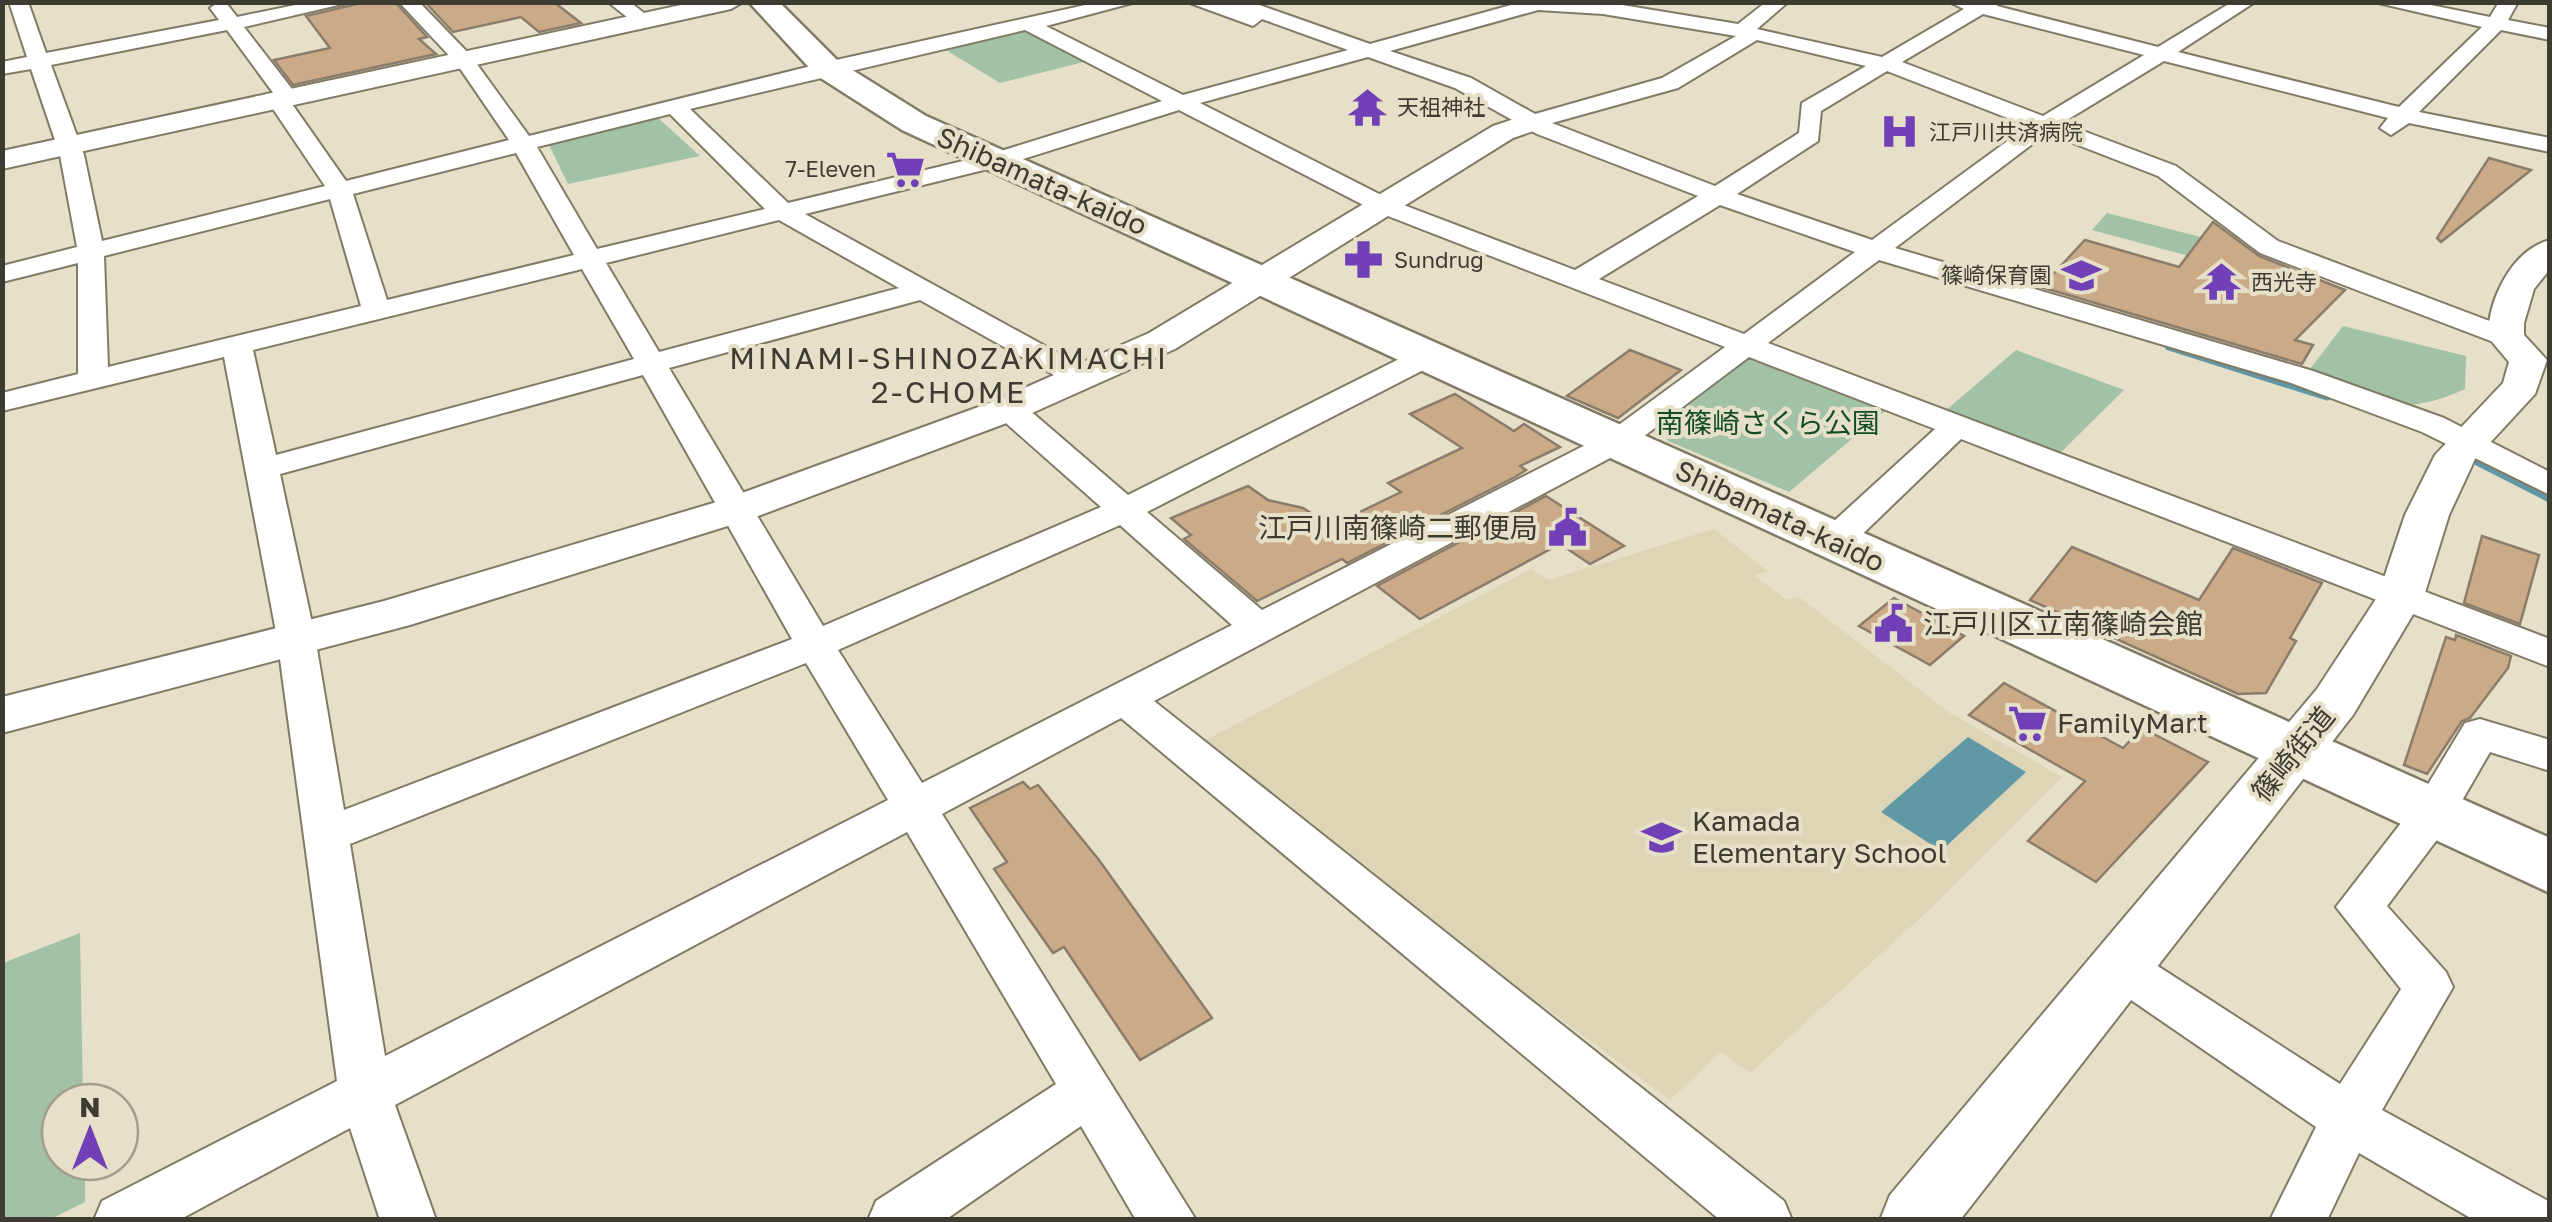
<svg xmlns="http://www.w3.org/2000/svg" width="2552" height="1222" font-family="'Golos Text','Noto Sans JP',sans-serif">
  <rect width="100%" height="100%" fill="#e6e0c8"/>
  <!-- built -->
  <path fill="#ddd5b6" d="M1714 529 1768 571 1755 576 1787 600 1799 597 1950 713 2062 777 1929 910 1750 1073 1721 1052 1670 1100 1397 898 1204 741 1531 569 1549 580Z"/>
  <!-- green -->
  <path fill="#a1c2a6" d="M1027 30 1088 61 1000 83 941 47Z
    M655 115 700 156 568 184 548 143Z
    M2107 213 2224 243 2215 263 2092 230Z
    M2343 326 2466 356 2465 389C2394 421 2374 399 2307 373Z
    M2016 350 2124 390 2057 456 1944 412Z
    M1741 360H1764L1885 411 1789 492 1668 441 1658 427Z
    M80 933 83 1102H60V1162H85V1202L51 1219H3V963Z"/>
  <!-- water -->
  <path fill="#6198a6" d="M1968 737 2026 772 1941 851 1881 812Z"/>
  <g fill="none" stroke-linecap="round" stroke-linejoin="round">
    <!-- stream-far1 -->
    <path stroke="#6198a6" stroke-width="9" d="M2169 346 2327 396"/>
    <!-- stream -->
    <path stroke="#6198a6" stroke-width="11" d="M2464 453 2550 497"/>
  </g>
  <!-- building -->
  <path fill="#cbab87" stroke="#8c7c6b" stroke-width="2.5" d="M365 2H395L427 37 419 39 436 54 293 85 274 60 330 48 306 16Z
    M425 2H554L581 23 539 32 521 17 453 32Z
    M2489 158 2531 170 2441 242 2437 238Z
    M2213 222 2259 256 2345 290 2295 340 2313 345 2302 364 2041 287 2085 240 2179 267Z
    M1630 350 1681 370 1618 418 1567 396Z
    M1455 394 1514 431 1524 424 1560 447 1520 466 1526 470 1515 477 1347 563 1342 559 1257 601 1184 539 1191 535 1171 518 1248 486 1268 500 1303 508 1331 526 1401 492 1388 483 1462 448 1410 414Z
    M1546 496 1624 546 1590 564 1560 544 1420 619 1377 586Z
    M2482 536 2539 555 2520 624 2464 603Z
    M2072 547 2199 600 2233 548 2322 583 2290 638 2296 641 2266 693 2238 694 2030 600Z
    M1894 598 1964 636 1930 665 1859 626Z
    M2456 635 2511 656 2508 668 2470 718 2462 721 2427 774 2404 765 2446 637 2455 640Z
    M2004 683 2123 748 2142 728 2208 762 2096 882 2028 841 2085 781 1969 715Z
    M1023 782 1030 789 1038 785 1099 860 1212 1018 1140 1060 1064 947 1053 953 994 869 1007 862 970 808Z"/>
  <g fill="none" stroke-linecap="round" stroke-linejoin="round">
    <defs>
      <path id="minor" d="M9 2H28L46 53 219 20 210 8 219 2 227 4 237 17 310 2H351L244 27 299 98 292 104 346 181 509 140 457 64 399 2H419L471 56 529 136 827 62 1099 2H1136L1046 26 1183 95 1348 50 1262 19 1253 26 1187 2H1251L1370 44 1522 2H1604L1738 24 1766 2H1788L1757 29 1882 57 1964 9 1949 2H1999L1997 6 2158 47 2232 2H2255L2178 52 2399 107 2482 27 2374 2H2416L2490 17 2499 2H2518L2508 20 2550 28V40L2501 30 2419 112 2550 138V152L2409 123 2391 135 2380 128 2388 118 2164 61 2062 123 2176 166 2278 241 2516 331 2521 337 2516 343H2496L2260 253 2158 176 2047 133 1895 248 2313 371 2444 418 2550 472V495L2422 432 2291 383 1879 260 1768 343 2550 639V667L1961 439 1847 549H1821L1816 541 1821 533 1935 429 1749 357 1627 449 1154 701 1784 1201 1792 1220H1720L1121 718 942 814 1196 1220H1136L1081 1126 945 1220H868L876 1201 1056 1084 907 832 395 1105 436 1220H380L350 1128 179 1220H94L102 1201 337 1081 277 637 224 357 2 411V393L78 374V263L2 282V266L77 247 60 155 31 69 2 74V62L27 57ZM1538 10 1603 14 1736 36 1662 78 1535 114 1471 78 1390 51ZM1983 14 2144 55 2043 116 1902 62ZM227 30 274 94 267 100 325 186 102 241 84 155 51 65ZM1025 30 1162 101 988 155 788 203 690 109ZM1757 40 1866 66 1802 103 1799 133 1715 186 1552 123 1678 88ZM1368 57 1455 88 1537 134 1698 196 1575 270 1393 201 1200 103ZM1887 71 2028 126 1872 240 1737 194 1818 141 1821 111ZM1179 110 1375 211 1725 347 1605 435 1262 610 1147 512 1439 362 1443 356 1439 350H1417L1128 495 1020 402H998L993 409 998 416 1101 507 823 626 669 368 920 300 1072 385H1094L1098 379 1094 373 805 214 1004 165ZM670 114 765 209 597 249 537 147ZM516 153 574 255 387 300 353 194ZM330 199 361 306 108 367 104 256ZM1720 205 1855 252 1744 334 1599 279ZM779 220 899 288 659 352 606 263ZM582 269 634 359 276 455 253 350ZM643 375 792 639 344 810 315 637 280 474ZM1120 525 1232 625 922 783 838 650ZM806 663 888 800 385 1056 350 844Z
        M608 2H630L654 21 637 25Z
        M2480 719 2550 740V771L2490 752 2448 825 2387 906 2446 972 2453 987 2382 1110 2548 1201 2550 1220H2474L2359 1153 2327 1220H2270L2316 1127 2102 980 2095 966 2102 952 2119 946 2136 952 2340 1084 2401 989 2336 907 2418 801 2465 723Z"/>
      <path id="tertiary" d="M695 2H743L731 9 2 169V151Z
        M1532 113 1542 116 1546 122 1542 128 1513 138 1175 349 1023 417 750 519 410 625 2 733V697L384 601 720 501 995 401 1149 333 1493 126Z
        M2550 240V269L2534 289 2524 323V335L2547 360 2535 394 2475 459 2449 515 2424 596 2353 715 1960 1220H1880L1890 1195 2317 689 2378 596 2405 515 2435 455 2503 383 2509 362 2488 337C2488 301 2511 250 2550 240Z"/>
      <path id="secondary" d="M749 2H779L838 61 926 116 2550 838V893L902 130 816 75Z"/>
    </defs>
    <!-- minor casing -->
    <use href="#minor" stroke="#807b65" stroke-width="4"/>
    <!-- tertiary casing -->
    <use href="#tertiary" stroke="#807b65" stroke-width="4"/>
    <!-- secondary casing -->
    <use href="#secondary" stroke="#807b65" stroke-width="5"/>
    <!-- minor -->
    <use href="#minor" fill="#fff" fill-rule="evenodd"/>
    <!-- tertiary -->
    <use href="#tertiary" fill="#fff" fill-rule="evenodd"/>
    <!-- secondary -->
    <use href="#secondary" fill="#fff" fill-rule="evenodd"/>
  </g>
  <!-- icons -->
  <defs>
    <symbol id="temple-bare" viewBox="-9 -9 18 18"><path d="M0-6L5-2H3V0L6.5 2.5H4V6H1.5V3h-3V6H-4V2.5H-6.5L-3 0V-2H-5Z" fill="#713fb6" stroke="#e6e0c8" stroke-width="2.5" paint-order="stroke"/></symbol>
    <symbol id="hospital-bare" viewBox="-9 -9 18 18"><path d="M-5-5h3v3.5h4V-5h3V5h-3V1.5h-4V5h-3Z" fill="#713fb6" stroke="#e6e0c8" stroke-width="2.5" paint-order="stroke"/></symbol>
    <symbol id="supermarket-bare" viewBox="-9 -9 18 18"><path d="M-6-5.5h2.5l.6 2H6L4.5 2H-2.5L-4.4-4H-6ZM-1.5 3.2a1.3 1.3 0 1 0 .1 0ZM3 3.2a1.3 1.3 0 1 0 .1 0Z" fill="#713fb6" stroke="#e6e0c8" stroke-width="2.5" paint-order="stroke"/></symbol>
    <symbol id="pharmacy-bare" viewBox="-9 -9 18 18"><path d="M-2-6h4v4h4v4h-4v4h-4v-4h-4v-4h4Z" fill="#713fb6" stroke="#e6e0c8" stroke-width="2.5" paint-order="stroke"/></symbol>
    <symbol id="school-bare" viewBox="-9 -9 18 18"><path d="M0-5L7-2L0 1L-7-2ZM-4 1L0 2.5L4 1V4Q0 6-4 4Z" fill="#713fb6" stroke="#e6e0c8" stroke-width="2.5" paint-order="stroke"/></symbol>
    <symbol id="civic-bare" viewBox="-9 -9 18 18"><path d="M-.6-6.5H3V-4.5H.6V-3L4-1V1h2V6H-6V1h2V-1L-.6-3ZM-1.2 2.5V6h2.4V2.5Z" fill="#713fb6" stroke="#e6e0c8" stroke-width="2.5" paint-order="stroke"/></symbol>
  </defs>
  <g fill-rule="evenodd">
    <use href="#temple-bare" x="1340" y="80" width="55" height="55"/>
    <use href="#hospital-bare" x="1872" y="104" width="55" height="55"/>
    <use href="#supermarket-bare" x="878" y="142" width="55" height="55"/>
    <use href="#pharmacy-bare" x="1336" y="232" width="55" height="55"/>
    <use href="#school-bare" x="2054" y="248" width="55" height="55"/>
    <use href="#temple-bare" x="2194" y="254" width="55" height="55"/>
    <use href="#civic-bare" x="1540" y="500" width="55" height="55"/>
    <use href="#civic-bare" x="1866" y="596" width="55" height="55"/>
    <use href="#supermarket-bare" x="2000" y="696" width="55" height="55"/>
    <use href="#school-bare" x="1634" y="810" width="55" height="55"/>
  </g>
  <g text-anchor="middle" stroke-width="8" stroke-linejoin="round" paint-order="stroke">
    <!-- far-poi labels -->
    <g font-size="22" fill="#3e3c32" stroke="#e6e0c8" text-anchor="start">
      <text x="1397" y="115">天祖神社</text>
      <text x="1929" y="140">江戸川共済病院</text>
      <text x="876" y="177" text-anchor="end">7-Eleven</text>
      <text x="1394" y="268">Sundrug</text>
      <text x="2051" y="283" text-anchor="end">篠崎保育園</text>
      <text x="2251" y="290">西光寺</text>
    </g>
    <!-- street labels -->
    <g font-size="28" fill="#3e3c32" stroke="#e6e0c8">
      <text transform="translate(1042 181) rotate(24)" y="10">Shibamata-kaido</text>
      <text transform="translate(1780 516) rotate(25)" y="10">Shibamata-kaido</text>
      <text transform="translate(2293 754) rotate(-51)" y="10">篠崎街道</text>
    </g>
    <!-- park labels -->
    <g font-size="28" fill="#114d24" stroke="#e6e0c8">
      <text x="1768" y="433">南篠崎さくら公園</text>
    </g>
    <!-- poi labels -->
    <g font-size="28" fill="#3e3c32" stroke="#e6e0c8" text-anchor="start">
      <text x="1538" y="538" text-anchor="end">江戸川南篠崎二郵便局</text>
      <text x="1923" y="634">江戸川区立南篠崎会館</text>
      <text x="2057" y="733">FamilyMart</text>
      <text x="1692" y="831">Kamada<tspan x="1692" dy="32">Elementary School</tspan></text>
    </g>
    <!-- neighbourhood labels -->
    <g font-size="30" letter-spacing="2.5" fill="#3e3c32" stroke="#e6e0c8">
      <text x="949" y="369">MINAMI-SHINOZAKIMACHI<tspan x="949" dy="34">2-CHOME</tspan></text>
    </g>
  </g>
  <!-- border -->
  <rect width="2552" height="1222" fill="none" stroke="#3e3c32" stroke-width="10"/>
  <!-- north arrow -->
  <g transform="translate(90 1132)"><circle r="48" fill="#e6e0c8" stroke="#a39e8c" stroke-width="2.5"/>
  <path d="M0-8L18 38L0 25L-18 38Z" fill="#713fb6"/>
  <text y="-15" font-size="28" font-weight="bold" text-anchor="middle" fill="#3e3c32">N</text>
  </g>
</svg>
